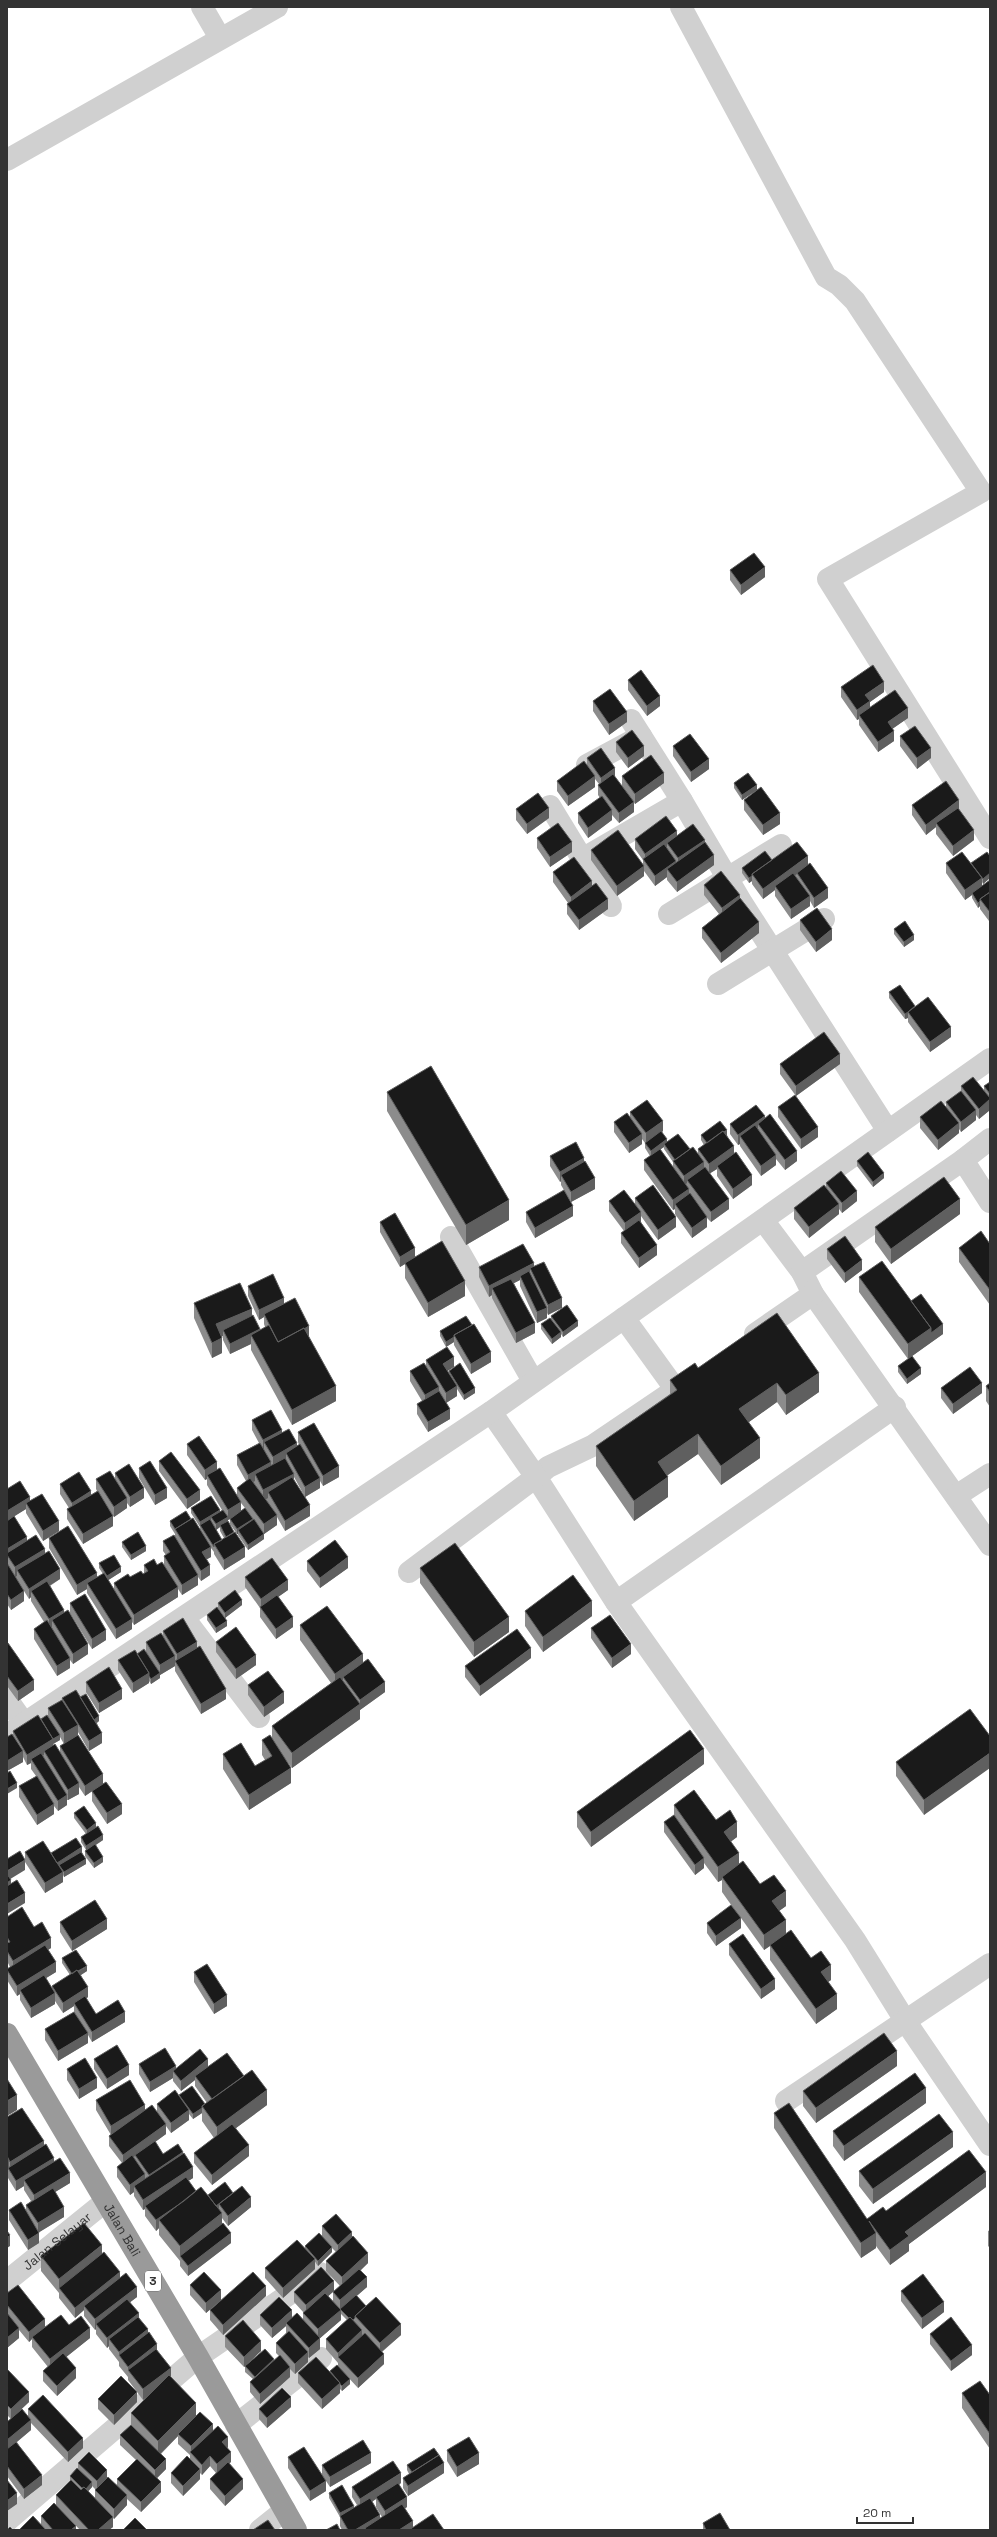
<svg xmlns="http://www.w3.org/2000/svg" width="997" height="2537" font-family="'Space Grotesk',sans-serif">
  <rect width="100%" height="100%" fill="#fff"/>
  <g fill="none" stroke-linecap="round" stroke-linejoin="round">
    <!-- minor -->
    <g stroke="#d0d0d0" stroke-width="22">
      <path d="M202 7 220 38"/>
      <path d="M681 7 826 277 839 285 855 301 981 492 828 579 990 838"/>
      <path d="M7 160 277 7"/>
      <path d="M631 720 682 801"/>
      <path d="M587 765 641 736"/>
      <path d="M550 806 611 906"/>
      <path d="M582 859 682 801 742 903 888 1131"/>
      <path d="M669 914 781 845"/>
      <path d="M718 984 824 919"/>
      <path d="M990 1139 963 1160 990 1202"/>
      <path d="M763 1220 802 1272 813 1294 990 1545"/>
      <path d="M451 1237 533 1381"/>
      <path d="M802 1272 963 1160"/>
      <path d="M624 1318 676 1390"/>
      <path d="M755 1334 813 1294"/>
      <path d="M694 1377 592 1446 548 1467 536 1477 616 1602 855 1940 906 2022 990 2145"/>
      <path d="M956 1496 990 1474"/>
      <path d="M409 1572 536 1477 491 1412"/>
      <path d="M616 1602 895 1407"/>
      <path d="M184 1618 259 1717"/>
      <path d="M7 1699 24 1723"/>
      <path d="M7 1735 491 1412 990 1059"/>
      <path d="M786 2101 990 1964"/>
      <path id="s1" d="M7 2281 106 2201"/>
      <path d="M236 2425 321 2358"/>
      <path d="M7 2521 198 2357 320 2273"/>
      <path d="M260 2530 285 2510"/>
    </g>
    <!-- highway -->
    <path stroke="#9a9a9a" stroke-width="22" id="s2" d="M7 2034 198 2357 296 2530"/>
  </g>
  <!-- wall -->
  <path fill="#8c8c8c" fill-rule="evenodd" d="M730 570 765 577 741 595 730 580Z
    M628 680 660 706 647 716 628 690Z
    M841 687 884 692 870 702V707L908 718 893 728 894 741 878 752 859 725V719L857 720 841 697Z
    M593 701 627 722 609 735 593 711Z
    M900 736 931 758 917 769 900 746Z
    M616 742 644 756 628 768 616 752Z
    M673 746 709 769 691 782 673 756Z
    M587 758 615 777 634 812 619 823 612 815V820L588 838 578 823V813L600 798 598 795V785L599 784 595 779V787L568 806 557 791V781L587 766Z
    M622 776 664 783 635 804 622 786Z
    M734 783 757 790 742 800 734 788Z
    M744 800 780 824 763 835 744 810Z
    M912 805 959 810 974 840 953 856 936 834V827L926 835 912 815Z
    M516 809 549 818 527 834 516 820Z
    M677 836 705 843 714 865 677 892 667 880V877L655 886 644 871V876L617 896 591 860V850L643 864V860L635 849V839Z
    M537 838 572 852 550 867 537 848Z
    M990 856V878L983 884 982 882V886L990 880V921H989L980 909V906L978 908 972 898V895L965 900 946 873V863L971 864V863Z
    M772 860 808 865 828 898 814 908 810 901V906L791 919 775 896V890L763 899 752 884V881L749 883 742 873V868Z
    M553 872 608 909 579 930 567 914V904L568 903 553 882Z
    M704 885 740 899 759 933 721 963 702 938V928L719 914 704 895Z
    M800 920 832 940 816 952 800 930Z
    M894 929 914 940 904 947 894 934Z
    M889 992 915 1006 951 1037 930 1052 908 1022V1018L905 1019 889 998Z
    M780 1064H840L796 1096 780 1074Z
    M990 1082V1110L979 1119 976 1115V1120L961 1132 959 1129V1133L938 1150 920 1128V1117L946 1107V1102L961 1092V1086L984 1091V1086Z
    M387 1092 509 1220 466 1245 387 1111Z
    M778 1107 818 1137 801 1149 778 1117Z
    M630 1112 663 1131 662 1132 667 1142 690 1149 698 1154V1149L704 1145 701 1140V1135H727L734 1153 752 1185 733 1199 717 1176V1169L710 1173 729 1209 711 1222 707 1218V1227L692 1238 675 1214V1209L673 1210 644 1170V1160L650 1156 645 1148V1143L642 1139V1144L629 1153 614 1132V1122L630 1117ZM664 1147V1149L673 1162V1167L660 1149Z
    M765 1119 797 1161 785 1170 776 1159V1165L761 1176 740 1146V1144L738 1145 730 1134V1124Z
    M550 1156 595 1189 571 1202 561 1185V1181L560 1182 550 1166Z
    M857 1161 884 1178 873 1187 857 1166Z
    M826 1183 857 1201 842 1213 839 1209V1214L809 1238 794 1219V1208L826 1187Z
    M635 1198 676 1227 658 1240 641 1216V1222L657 1255 639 1268 621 1243V1233L624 1231 609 1211V1201L635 1204Z
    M526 1212 573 1216 535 1238 526 1222Z
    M960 1214 891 1264 875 1242V1227Z
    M380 1222 415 1257 465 1296 428 1317 405 1278V1264L400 1267 380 1232Z
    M990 1244V1305L959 1262V1248Z
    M827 1249 862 1270 845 1283 827 1259Z
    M479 1267H534L562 1298 548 1315 547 1313V1318L537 1323 520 1286V1280L514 1283 535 1333 516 1343 492 1298V1295L489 1297 479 1277Z
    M859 1277 911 1301 943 1334 912 1356 921 1374 907 1384 898 1372V1366L908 1359 859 1292Z
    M248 1286 284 1304 309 1336H308L336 1401 292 1425 251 1350V1344L230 1354 223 1340V1336L221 1337 222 1353 212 1358 194 1318V1303L252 1316 260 1330 265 1327 264 1324V1317L259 1320 248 1296Z
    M777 1313 819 1392 786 1415 777 1402 749 1422 760 1458 721 1485 698 1454 667 1475 668 1497 634 1521 596 1466V1446L670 1394V1380L698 1368Z
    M551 1316 578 1326 563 1337 561 1334V1337L552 1344 541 1329V1324L551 1320Z
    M472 1325 491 1362 471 1374 454 1345V1342L446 1347 440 1336V1331Z
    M426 1360 448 1371 449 1372V1371L475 1393 464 1400 457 1389V1396L446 1403 450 1419 428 1432 417 1414V1404L422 1401 410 1381V1371L426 1365Z
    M990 1383V1407L986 1401V1386Z
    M941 1388 982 1393 953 1414 941 1398Z
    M252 1420 282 1433 297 1446 299 1445 298 1442V1432L339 1477 323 1486 320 1481V1488L305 1497 294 1477V1479L310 1516 285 1531 277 1517V1525L264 1534V1539L248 1550 238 1535V1534H237L230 1524V1519L232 1518 228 1520V1519V1521L245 1557 224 1570 214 1554V1551V1552L211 1548V1557L207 1559 210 1575 201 1581 198 1577V1585L182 1595 178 1589V1597L134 1625 132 1622V1629L116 1639 87 1593V1589L77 1595 49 1548V1538L97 1577 103 1574 99 1568V1563L121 1572 108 1580 114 1589V1583L144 1573V1565L164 1564V1556L166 1555 163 1551V1541L175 1538V1534L170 1526V1521L191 1519 200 1529V1527L191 1513V1508L220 1512 222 1510 207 1485V1479L205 1480 187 1455V1444L217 1469 237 1496V1488L246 1481 237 1465V1455L259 1443 252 1430ZM241 1503 245 1508 241 1511ZM220 1527V1531L224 1538 222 1540 216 1530Z
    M159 1461 200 1500 187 1509 159 1471Z
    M139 1468 167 1498 155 1505 139 1478Z
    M115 1473 144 1498 130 1507 127 1503V1508L114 1517 113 1516V1526L83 1544 67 1519V1509L69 1508 60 1494V1484L91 1495 97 1491 96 1489V1479H115Z
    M7 1489 30 1501 59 1531 43 1541 26 1513V1509L14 1516 27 1541 45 1553 60 1579 50 1586 88 1654 73 1664 70 1660V1668L57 1676 34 1639V1629L44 1622 31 1601V1597L29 1599 24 1591V1601L11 1610 7 1604Z
    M122 1542 146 1551 131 1560 122 1547Z
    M307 1561 348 1568 320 1588 307 1571Z
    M420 1568 509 1632 474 1657 420 1583Z
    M245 1577 288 1590 278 1597 293 1627 276 1639 260 1617V1608L245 1587Z
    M70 1603 106 1640 92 1649 70 1613Z
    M218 1603 242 1605 225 1618 218 1608Z
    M525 1611 592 1616 543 1652 525 1626Z
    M207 1615 227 1626 216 1633 207 1620Z
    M300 1625 363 1663 385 1692 360 1710V1709V1719L292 1768 285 1759 291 1783 249 1810 223 1769V1754L255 1766 265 1760 262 1755V1740L272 1737V1726L331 1683 300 1640Z
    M591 1628 631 1654 612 1668 591 1638Z
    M163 1631 197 1648 226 1699 201 1714 175 1671V1666L160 1675V1674V1678L151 1684 149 1681V1683L133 1693 118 1670V1660L137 1654 146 1652V1642L163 1635Z
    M216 1642 256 1665 236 1679 216 1652Z
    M7 1644 34 1690 18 1701 7 1686Z
    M531 1658 480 1696 465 1677V1666Z
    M86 1682 122 1699 99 1713 86 1692Z
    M248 1685 284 1703 264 1717 248 1695Z
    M80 1697 99 1721 97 1723 102 1743 89 1751 78 1732V1735L103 1784 122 1814 107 1824 92 1801V1791L85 1796 79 1787V1794L68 1800H67V1805L58 1811 54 1806V1814L37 1825 19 1797V1786L36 1776 31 1769V1763L27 1765 23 1757V1762L7 1771V1737L13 1736V1731L41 1719 48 1717V1708L62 1700V1698ZM60 1737 64 1744 60 1746V1752L53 1746V1744L60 1740Z
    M990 1736 924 1815 896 1776V1762Z
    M704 1764 591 1847 577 1827V1812Z
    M674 1805 716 1820 737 1837 731 1841 739 1864 760 1884 786 1906 779 1911 786 1934 811 1958 831 1980 828 1982 837 2009 816 2024 770 1960V1946L764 1950 741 1918V1928L716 1946 707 1933V1923L739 1916 722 1892V1880L718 1882 704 1863V1868L695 1875 664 1832V1822L674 1815Z
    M74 1813 96 1828 103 1840 96 1845 103 1862 94 1868 85 1856V1851L86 1850 81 1842V1837L86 1834 74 1818Z
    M25 1852 51 1853 82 1852 86 1864 64 1877 63 1875V1882L45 1893 25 1862Z
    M7 1917 34 1927 51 1948 48 1950 56 1972 46 1978 52 1989V1986L70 1975 62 1963V1958L87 1971 81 1975 88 1997 86 1999 96 2014 125 2022 92 2042 88 2035V2043L58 2061 45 2040V2029L74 2012V2006L63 2013 55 2001V2004L31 2018 20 2000V1994L17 1996 7 1980V1969L10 1967 7 1961Z
    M60 1922 107 1929 72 1951 60 1932Z
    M729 1944 775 1989 761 1999 729 1955Z
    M194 1972 227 2006 214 2014 194 1982Z
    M94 2059 129 2075 107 2089 94 2069Z
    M139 2064 176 2068 208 2067 244 2076 267 2105 236 2128 249 2156 212 2185 194 2163V2153L214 2138 202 2121V2113L193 2119 189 2114V2120L171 2133 166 2126V2134L155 2142 163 2154 183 2153 193 2178 188 2181 196 2191 208 2195 233 2193 251 2207 228 2226 222 2218V2224L231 2243 188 2276 180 2266V2260V2261L159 2235V2228L156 2231 145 2216V2209L143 2210 134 2196V2192L130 2195 117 2177V2167L122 2163 109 2146V2136L111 2135 96 2110V2100L145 2110 157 2112V2104L179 2096 205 2104 207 2103 195 2086V2080L181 2091 173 2081V2078L150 2092 139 2074Z
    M897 2066 816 2123 803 2106V2091Z
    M67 2069 97 2088 79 2099 67 2080Z
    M926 2103 844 2161 833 2146V2131Z
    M774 2113 867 2219 886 2211 986 2187 909 2244V2251L890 2265 876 2246V2248L861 2258 774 2128Z
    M7 2117 44 2146 70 2183 55 2192 64 2217 39 2232V2243L28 2250 9 2220V2210L26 2211V2205L31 2201 24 2190V2186L16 2191 8 2178V2175L7 2176Z
    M953 2147 873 2204 859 2186V2171Z
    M322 2226 352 2237 368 2263 361 2270 367 2287 356 2296 366 2306 401 2335 382 2352 384 2364 358 2388 346 2375 350 2384 342 2391 340 2389V2393L322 2409 298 2383V2373L330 2371 338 2366V2363L326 2349V2339L347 2320 341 2314V2320L320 2338V2349L309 2358 308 2357V2362L295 2374 290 2369V2377L260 2404 250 2392V2382L253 2379 245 2372V2366L274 2360 279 2356 276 2353V2343L286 2333V2326L272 2338 260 2325V2315L292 2318 303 2320V2313H304L294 2302V2292L334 2291 328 2296 333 2301V2292L340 2286 326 2271V2261L336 2252 332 2248V2252L318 2266 315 2262V2269L283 2298 265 2278V2268L305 2248V2246L322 2236Z
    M990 2230V2248L988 2246V2231Z
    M102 2254 120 2278 137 2297 130 2302 148 2333 171 2377 196 2416 213 2431 228 2447 227 2448 231 2462 229 2463 243 2489 225 2506 210 2489V2479L216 2473 210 2466 202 2475 200 2473V2479L183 2496 171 2483V2473L190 2459V2455L178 2444V2436L161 2454 166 2469 157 2478 161 2492 141 2512 127 2499V2505L114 2519 113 2518V2527L109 2530H80L56 2505V2495L70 2481V2476L78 2469V2463L107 2478 117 2485V2479L136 2460 120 2445V2435L131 2425V2413L147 2397 143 2400 128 2380V2377L119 2366V2362L109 2349V2346L107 2348 96 2334V2329L95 2330 84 2316V2310L75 2318 59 2298V2293L41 2271V2256ZM92 2486 96 2490H95V2498L88 2491 92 2487Z
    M190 2285 221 2300 206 2313 190 2295Z
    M901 2291 944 2312 922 2329 901 2301Z
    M7 2293 45 2327 69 2325 90 2338 66 2357 76 2378 57 2396 43 2381V2371L48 2367 32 2347V2339L29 2342 19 2330V2338L7 2348Z
    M266 2296 223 2335 210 2320V2310Z
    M930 2334 972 2355 951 2371 930 2344Z
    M225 2336 261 2351 244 2367 225 2347Z
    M7 2369 29 2402 14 2416H28V2409L83 2448 68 2462 31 2423V2430L17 2442 42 2485 24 2499 7 2476V2422L11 2419 7 2415Z
    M962 2393 990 2395V2449L962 2408Z
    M98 2399 137 2402 114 2425 98 2409Z
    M291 2407 267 2428 259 2419V2409Z
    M447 2450 479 2464 457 2477 447 2461Z
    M439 2455 444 2473 408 2496 403 2488V2478L409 2474 407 2470V2465Z
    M288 2457 326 2491 310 2501 288 2468Z
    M371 2463 330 2487 322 2475V2465Z
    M401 2483 399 2485 407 2507 404 2509 413 2527 444 2530H342L340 2526V2517L329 2498V2493L354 2508 357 2505 352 2497V2487ZM376 2499V2507L382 2517 380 2518 372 2502Z
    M41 2516 76 2530H19L41 2524Z
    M703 2523 730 2530H703Z"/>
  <!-- shaded-wall -->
  <path fill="#5f5f5f" d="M765 567V577L741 595V585Z
    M884 682V692L870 702V712L859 715V719L857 720V710L865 695Z
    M660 696V706L647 716V706Z
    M908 708V718L888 732V722Z
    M627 712V722L609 735V724Z
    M894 731V741L878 752V742Z
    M644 746V756L628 768V758Z
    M931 748V758L917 769V758Z
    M709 759V769L691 782V772Z
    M615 768V778L601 788V778Z
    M664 773V783L635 804V794Z
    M595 776V787L568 806V796Z
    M757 785V790L742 800V795Z
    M959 800V810L936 823V827L926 835V825Z
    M634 802V812L619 823V813Z
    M549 808V818L527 834V824Z
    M612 810V820L588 838V828Z
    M780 813V824L763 835V825Z
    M974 830V840L953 856V846Z
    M677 831V841L667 843V848L645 862V854Z
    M705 840V850L678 869V858Z
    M572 842V852L550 867V857Z
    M714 855V865L677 892V882Z
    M808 856V867L797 873V874L777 889 775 886V890L763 899V889Z
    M676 861V871L667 869V877L655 886V876Z
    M644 866V876L617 896V886Z
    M990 873V878L983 884V879Z
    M752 876V881L749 883V878Z
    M982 878V888L972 893V895L965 900V890Z
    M592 881V891L571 907V897Z
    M828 888V898L814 908V898Z
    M740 895V905L722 918V908Z
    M810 896V906L791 919V909Z
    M608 899V909L579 930V920Z
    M980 901V906L978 908V903Z
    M990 910V921H989V911Z
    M759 922V933L721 963V953Z
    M832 929V940L816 952V942Z
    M914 935V940L904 947V942Z
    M908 1012V1018L905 1019V1014Z
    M951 1027V1037L930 1052V1042Z
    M840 1054V1064L796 1096V1086Z
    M990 1099V1110L979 1119V1109Z
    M976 1110V1120L961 1132V1122Z
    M765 1116V1126L758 1124V1131L740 1136V1144L738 1145V1135Z
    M663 1121V1131L646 1144V1133Z
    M959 1123V1133L938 1150V1140Z
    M818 1127V1137L801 1149V1139Z
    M727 1130V1135L708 1149V1144Z
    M642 1134V1144L629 1153V1143Z
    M667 1139V1144H664V1147L651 1156V1151Z
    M734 1146V1156L717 1166V1169L709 1174V1164Z
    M797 1151V1161L785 1170V1160Z
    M776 1155V1165L761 1176V1166Z
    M584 1158V1168L561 1175V1181L560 1182V1172Z
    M704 1162V1172L687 1180V1183L684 1186V1176Z
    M884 1173V1178L873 1187V1182Z
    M752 1175V1185L733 1199V1189Z
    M595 1178V1189L571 1202V1192Z
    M689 1189V1199L675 1204V1209L673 1210V1200Z
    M857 1191V1201L842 1213V1203Z
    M729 1199V1209L711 1222V1212Z
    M960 1199V1214L891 1264V1249Z
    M509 1200V1220L466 1245V1225Z
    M839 1204V1214L809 1238V1227Z
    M573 1206V1216L535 1238V1228Z
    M641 1212V1222L625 1233V1223Z
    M676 1217V1227L658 1240V1230Z
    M707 1217V1227L692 1238V1228Z
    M657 1245V1255L639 1268V1258Z
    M415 1248V1258L405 1263V1264L400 1267V1257Z
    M862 1260V1270L845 1283V1273Z
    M534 1263V1273L530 1268V1274L520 1276V1280L495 1293 492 1288V1295L489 1297V1286Z
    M465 1281V1296L428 1317V1303Z
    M284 1298V1308L264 1314V1317L259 1320V1310Z
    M562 1298V1308L548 1315V1305Z
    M547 1308V1318L537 1323V1312Z
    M252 1309V1324L223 1330V1336L216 1339V1324Z
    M578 1321V1326L563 1337V1332Z
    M535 1323V1333L516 1343V1333Z
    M943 1324V1334L908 1359V1344L931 1328Z
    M309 1326V1336L278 1352V1342Z
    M260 1329V1339L251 1335V1344L230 1354V1344Z
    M561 1332V1337L552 1344V1339Z
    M454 1337V1342L446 1347V1342Z
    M222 1338V1353L212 1358V1343Z
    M491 1352V1362L471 1374V1364Z
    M454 1357V1367L443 1374V1364Z
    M921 1368V1374L907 1384V1379Z
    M819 1373V1392L786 1415V1395Z
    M777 1383V1402L739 1429V1409Z
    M982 1383V1393L953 1414V1404Z
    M336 1386V1401L292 1425V1410Z
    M457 1386V1396L446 1403V1393Z
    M439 1387V1397L425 1405V1395Z
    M475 1388V1393L464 1400V1395Z
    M450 1409V1419L428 1432V1422Z
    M282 1430V1440L264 1442V1449L263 1450V1440Z
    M698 1434V1454L658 1482V1462Z
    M760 1438V1458L721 1485V1466Z
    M297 1443V1453H286V1460L273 1467V1457Z
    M217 1462V1472L207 1475V1479L205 1480V1470Z
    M271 1462V1472L255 1474V1481L248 1485V1475Z
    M339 1466V1477L323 1486V1476Z
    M294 1474V1484L268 1492V1498L263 1501V1490Z
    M668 1477V1497L634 1521V1501Z
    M320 1478V1488L305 1497V1487Z
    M144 1488V1498L130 1507V1497Z
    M167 1488V1498L155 1505V1495Z
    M200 1490V1500L187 1509V1499Z
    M91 1491V1501L72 1513V1503Z
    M30 1497V1507L26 1503V1509L7 1521V1511Z
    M127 1498V1508L114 1517V1507Z
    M241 1502V1512L228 1520V1510Z
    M310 1505V1516L285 1531V1521Z
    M220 1510V1515L211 1517V1520L201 1526 200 1525V1522Z
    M277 1515V1525L264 1534V1539L248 1550V1545L264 1534V1524Z
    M113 1516V1526L83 1544V1534Z
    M228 1517V1522L220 1525V1527L216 1530V1524Z
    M253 1519V1524L238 1530V1534H237V1529Z
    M59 1521V1531L43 1541V1531Z
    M27 1537V1547L7 1555V1549Z
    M146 1546V1551L131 1560V1555Z
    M211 1547V1557L202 1562V1552Z
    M245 1547V1557L224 1570V1560Z
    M45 1549V1559L17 1570V1576L15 1577V1567Z
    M348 1557V1568L320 1588V1578Z
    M210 1565V1575L201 1581V1571Z
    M121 1567V1572L107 1581V1576Z
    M60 1569V1579L34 1595 31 1591V1597L29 1599V1589Z
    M97 1573V1583H87V1589L77 1595V1585Z
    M198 1575V1585L182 1595V1585Z
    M288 1580V1590L261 1609V1599Z
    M178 1587V1597L134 1625V1615Z
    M24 1591V1601L11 1610V1600Z
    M242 1600V1605L225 1618V1613Z
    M592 1601V1616L543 1652V1637Z
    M64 1610V1620H52V1627L49 1629V1619Z
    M293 1617V1627L276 1639V1629Z
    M509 1617V1632L474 1657V1642Z
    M132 1619V1629L116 1639V1629Z
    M227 1621V1626L216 1633V1628Z
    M106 1630V1640L92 1649V1639Z
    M197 1642V1652L177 1664V1654Z
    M88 1644V1654L73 1664V1654Z
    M631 1644V1654L612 1668V1658Z
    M531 1648V1658L480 1696V1686Z
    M363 1654V1669L343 1677V1683L335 1689V1674Z
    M256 1655V1665L236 1679V1669Z
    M175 1656V1666L160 1675V1665Z
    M70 1658V1668L57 1676V1666Z
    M149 1673V1683L133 1693V1683Z
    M160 1673V1678L151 1684V1679Z
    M34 1680V1690L18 1701V1691Z
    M385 1682V1692L360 1710V1700Z
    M122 1689V1699L99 1713V1703Z
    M226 1689V1699L201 1714V1704Z
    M284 1692V1703L264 1717V1707Z
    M360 1704V1719L292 1768V1753Z
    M99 1716V1721L92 1726V1721Z
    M78 1725V1735L64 1744V1733Z
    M102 1733V1743L89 1751V1741Z
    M60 1735V1740L53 1744V1749L44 1751V1755L33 1762 31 1759V1763L27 1765V1755Z
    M704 1749V1764L591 1847V1832Z
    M23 1751V1762L7 1771V1761Z
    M990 1753V1768L924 1815V1800Z
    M291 1768V1783L249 1810V1795Z
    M103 1774V1784L85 1796V1786Z
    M17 1783V1788L7 1794V1789Z
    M79 1783V1794L68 1800V1790Z
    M67 1795V1805L58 1811V1801Z
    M54 1804V1814L37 1825V1815Z
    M122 1804V1814L107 1824V1813Z
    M737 1822V1837L724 1847V1832Z
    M96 1823V1828L87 1835V1830Z
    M103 1835V1840L86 1851V1846Z
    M82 1847V1852L56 1868V1863Z
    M739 1853V1868L722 1877V1880L718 1882V1867Z
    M103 1857V1862L94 1868V1863Z
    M704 1858V1868L695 1875V1865Z
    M86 1859V1864L64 1877V1872Z
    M25 1860V1870L7 1881V1871Z
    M63 1872V1882L45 1893V1883Z
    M11 1880V1891L7 1893V1883Z
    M786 1891V1906L772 1916V1901Z
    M25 1893V1903L7 1914V1904Z
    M741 1918V1928L716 1946V1936Z
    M107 1919V1929L72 1951V1941Z
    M786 1920V1935L764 1950V1935Z
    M51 1938V1948L13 1971V1961Z
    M56 1962V1972L22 1993 20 1990V1994L17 1996V1986Z
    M831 1965V1980L821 1987V1972Z
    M87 1966V1971L73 1980V1975Z
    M775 1979V1989L761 1999V1989Z
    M88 1987V1997L76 2005 74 2003V2006L63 2013V2003Z
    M55 1993V2004L31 2018V2008Z
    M837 1994V2009L816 2024V2009Z
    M227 1995V2006L214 2014V2004Z
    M125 2012V2022L92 2042V2032Z
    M88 2033V2043L58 2061V2051Z
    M897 2051V2066L816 2123V2108Z
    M208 2059V2069L195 2076V2080L181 2091V2081Z
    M129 2065V2075L107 2089V2079Z
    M176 2066V2075L173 2071V2078L150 2092V2082Z
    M97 2078V2088L79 2099V2089Z
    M926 2088V2103L844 2161V2146Z
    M267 2090V2105L217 2142V2127Z
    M17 2095V2110L7 2116V2101Z
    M145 2105V2115L111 2136V2126Z
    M202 2108V2113L193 2119V2114Z
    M189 2110V2120L171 2133V2123Z
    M166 2124V2134L136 2156 135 2155V2156L123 2165V2155Z
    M953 2132V2147L873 2204V2189Z
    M44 2141V2151L10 2172V2162Z
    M249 2145V2156L212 2185V2175Z
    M183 2152V2162L149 2185V2175Z
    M54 2158V2168L24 2180V2186L16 2191V2181Z
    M9 2159V2170L8 2168V2175L7 2176V2161Z
    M193 2167V2178L147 2208 145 2206V2209L143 2210V2200Z
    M986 2172V2187L909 2244V2251L890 2265V2250L905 2232Z
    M70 2173V2183L34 2205V2195Z
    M145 2174V2184L134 2186V2192L130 2195V2185Z
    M196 2192 159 2220V2228L156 2231V2220Z
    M251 2197V2207L228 2226V2216Z
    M219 2204V2209L214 2213V2207Z
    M64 2207V2217L38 2233V2223Z
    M222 2213V2228L180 2256V2261V2246Z
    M352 2232V2242L338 2255V2245Z
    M39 2233V2243L28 2250V2240Z
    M231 2233V2243L188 2276V2266Z
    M876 2233V2248L861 2258V2243Z
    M10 2235V2246L7 2248V2238Z
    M102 2245V2260L59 2288V2293V2279Z
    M332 2247V2252L318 2266V2261Z
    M368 2253V2263L342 2288V2277Z
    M315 2259V2269L283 2298V2288Z
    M120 2272V2282L84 2306V2310L75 2318V2308Z
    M367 2277V2287L341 2310V2320L318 2340V2329L340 2310V2300Z
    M334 2281V2291L306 2316V2305Z
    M266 2286V2296L223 2335V2325Z
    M137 2287V2297L98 2327 96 2324V2329L95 2330V2319Z
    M221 2290V2300L206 2313V2303Z
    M944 2302V2312L922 2329V2318Z
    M292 2310V2320L286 2323V2326L272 2338V2328Z
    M139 2313V2323L109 2339V2346L107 2348V2338Z
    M45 2319V2329L32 2337V2339L29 2342V2332Z
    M401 2324V2335L380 2353V2343Z
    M19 2328V2338L7 2348V2338Z
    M90 2328V2338L50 2370V2359Z
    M148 2329V2339L119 2355V2362V2352Z
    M362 2330V2341L338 2357V2363V2353Z
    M320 2338V2349L309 2358V2348Z
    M261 2341V2351L244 2367V2357Z
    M157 2344V2354L128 2370V2367Z
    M972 2345V2355L951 2371V2361Z
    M308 2352V2362L295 2374V2364Z
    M384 2354V2364L358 2388V2378Z
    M274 2359V2364L255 2382V2377Z
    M290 2367V2377L260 2404V2394Z
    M76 2368V2378L57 2396V2386Z
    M171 2368V2378L143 2400V2389Z
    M350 2379V2384L342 2391V2386Z
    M340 2383V2393L322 2409V2399Z
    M29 2392V2402L11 2419V2409Z
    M137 2392V2402L114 2425V2415Z
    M291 2397V2407L267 2428V2418Z
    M196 2403V2418L178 2434V2436L158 2456V2441Z
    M31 2420V2430L7 2450V2440Z
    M213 2424V2435L191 2454V2446Z
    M228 2437V2447L222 2453V2442Z
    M83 2438V2448L68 2462V2452Z
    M231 2452V2462L217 2474V2464Z
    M371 2453V2463L330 2487V2477Z
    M479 2453V2464L457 2477V2467Z
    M210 2456V2466L202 2475V2465Z
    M166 2459V2469L155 2480V2470Z
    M444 2463V2473L408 2496V2486Z
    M200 2469V2479L183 2496V2486Z
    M107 2470V2480L97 2491V2481Z
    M401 2473V2483L377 2499 376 2497V2499L360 2509V2499Z
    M42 2475V2485L24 2499V2489Z
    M243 2479V2489L225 2506V2496Z
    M326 2481V2491L310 2501V2491Z
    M92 2482V2487L85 2495V2490Z
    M161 2482V2492L141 2512V2502Z
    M17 2493V2504L7 2511V2501Z
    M127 2495V2505L114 2519V2509Z
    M407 2497V2507L385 2521V2511Z
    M354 2506V2511L340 2517V2513Z
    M380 2515V2525L365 2528V2530H355Z
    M113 2517V2527L109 2530H98Z
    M413 2521V2530H399Z
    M76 2526V2530H71Z"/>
  <!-- building -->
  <path fill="#1a1a1a" stroke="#5f5f5f" d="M754 553 765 567 741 585 730 570Z
    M873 665 884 682 865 695 870 701 857 710 841 687Z
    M641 670 660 696 647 706 628 680Z
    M610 689 627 712 609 724 593 701Z
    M895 690 908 708 888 722 894 731 878 742 859 715Z
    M915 726 931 748 917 758 900 736Z
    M632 730 644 746 628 758 616 742Z
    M690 734 709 759 691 772 673 746Z
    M601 748 615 768 601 778 587 758Z
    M651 755 664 773 635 794 622 776Z
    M584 761 595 776 568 796 557 781Z
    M748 773 757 785 742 795 734 783Z
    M613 774 634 802 619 813 598 785Z
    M946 781 959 800 926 825 912 805Z
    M761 787 780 813 763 825 744 800Z
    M538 793 549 808 527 824 516 809Z
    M602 796 612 810 588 828 578 813Z
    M958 808 974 830 953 846 936 823Z
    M666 816 677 831 645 854 635 839Z
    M558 823 572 842 550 857 537 838Z
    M693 824 705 840 678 858 667 843Z
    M618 830 644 866 617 886 591 850Z
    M705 842 714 855 677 882 667 869Z
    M797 842 808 856 763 889 752 874Z
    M664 844 676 861 655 876 643 859Z
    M765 851 772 860 752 874V876L749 878 742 868Z
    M962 852 982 878 965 890 946 863Z
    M987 852 990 856V873L983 879 971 863Z
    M574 857 592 881 571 897 553 872Z
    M810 863 828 888 814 898 797 873Z
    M721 871 740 895 722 908 704 885Z
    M793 873 810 896 791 909 775 886Z
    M990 880V892L980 899V901L978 903 972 893Z
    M596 883 608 899 579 920 567 904Z
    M990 892V910L989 911 980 899Z
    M740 898 759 922 721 953 702 928Z
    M817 908 832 929 816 942 800 920Z
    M905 921 914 935 904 942 894 929Z
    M900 985 915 1006 908 1012 905 1014 889 992Z
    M928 997 951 1027 930 1042 908 1012Z
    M824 1032 840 1054 796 1086 780 1064Z
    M431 1066 509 1200 466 1225 387 1092Z
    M973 1077 990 1098V1099L979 1109 961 1086Z
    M990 1082V1094L984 1086Z
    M961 1091 976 1110 961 1122 946 1102Z
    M795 1095 818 1127 801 1139 778 1107Z
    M647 1100 663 1121 646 1133 630 1112Z
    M941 1101 959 1123 938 1140 920 1117Z
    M756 1105 765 1116 738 1135 730 1124Z
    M627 1113 642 1134 629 1143 614 1122Z
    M770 1114 797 1151 785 1160 758 1124Z
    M720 1121 727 1130 724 1132 723 1131 707 1143 701 1135Z
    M755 1125 776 1155 761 1166 740 1136Z
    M661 1131 667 1139 651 1151 645 1143Z
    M723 1131 734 1146 709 1164 698 1149Z
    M678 1134 690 1149 675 1160 664 1144Z
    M576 1142 584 1158 560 1172 550 1156Z
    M693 1147 704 1162 684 1176 673 1161Z
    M660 1149 689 1189 673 1200 644 1160Z
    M736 1152 752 1175 733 1189 717 1166Z
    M868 1152 884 1173 873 1182 857 1161Z
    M585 1161 595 1178 571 1192 561 1175Z
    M705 1167 729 1199 711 1212 687 1180Z
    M841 1171 857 1191 842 1203 826 1183Z
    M944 1177 960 1199 891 1249 875 1227Z
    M653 1185 676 1217 658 1230 635 1198Z
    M824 1185 839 1204 809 1227 794 1208Z
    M564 1190 573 1206 535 1228 526 1212Z
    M624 1190 641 1212 625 1223 609 1201Z
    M690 1193 707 1217 692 1228 675 1204Z
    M395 1213 415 1248 400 1257 380 1222Z
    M639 1220 657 1245 639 1258 621 1233Z
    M981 1231 990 1244V1290L959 1248Z
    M845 1236 862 1260 845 1273 827 1249Z
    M442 1241 465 1281 428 1303 405 1263Z
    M523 1244 534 1263 489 1286 479 1267Z
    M882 1261 931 1328 908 1344 859 1277Z
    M544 1262 562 1298 548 1305 530 1268Z
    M529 1271 547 1308 537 1312 520 1276Z
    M273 1274 284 1298 259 1310 248 1286Z
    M511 1279 535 1323 516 1333 492 1288Z
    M240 1283 252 1309 216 1324 222 1338 212 1343 194 1303Z
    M921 1294 943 1324 931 1333V1328L911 1301Z
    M295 1298 309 1326 304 1329V1328L278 1342 264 1314Z
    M567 1305 578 1321 563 1332 551 1316Z
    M777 1313 819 1373 786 1395 777 1383 739 1409 760 1438 721 1466 698 1434 658 1462 668 1477 634 1501 596 1446 677 1390 670 1380 695 1363 698 1368Z
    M253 1315 260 1329 230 1344 223 1330Z
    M466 1316 472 1325 454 1335V1337L446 1342 440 1331Z
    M550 1318 561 1332 552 1339 541 1324Z
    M474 1324 491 1352 471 1364 454 1335Z
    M269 1325 278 1342 304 1328 336 1386 292 1410 251 1335Z
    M447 1347 454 1357 443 1364 457 1386 446 1393 426 1360Z
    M912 1356 921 1368 907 1379 898 1366Z
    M424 1363 439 1387 425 1395 410 1371Z
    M460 1363 475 1388 464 1395 449 1371Z
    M970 1367 982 1383 953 1404 941 1388Z
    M990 1383V1392L986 1386Z
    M439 1391 450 1409 428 1422 417 1404Z
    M271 1410 282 1430 263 1440 252 1420Z
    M314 1423 339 1466 323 1476 298 1432Z
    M289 1429 297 1443 273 1457 264 1442Z
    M199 1436 217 1462 205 1470 187 1444Z
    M260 1443 271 1462 248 1475 237 1455Z
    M300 1444 320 1478 305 1487 286 1453Z
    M171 1452 200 1490 187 1499 159 1461Z
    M285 1458 294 1474 263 1490 255 1474Z
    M150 1461 167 1488 155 1495 139 1468Z
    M129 1464 144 1488 130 1497 115 1473Z
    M220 1468 241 1502 228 1510 207 1475Z
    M110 1471 127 1498 114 1507 96 1479Z
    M79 1472 91 1491 72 1503 60 1484Z
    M292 1477 310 1505 285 1521 268 1492Z
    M250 1478 277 1515 264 1524 237 1488Z
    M20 1481 30 1497 7 1511V1489Z
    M98 1491 113 1516 83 1534 67 1509Z
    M42 1494 59 1521 43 1531 26 1503Z
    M211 1496 220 1510 200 1522 191 1508Z
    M245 1508 253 1519 237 1529 230 1519Z
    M223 1510 228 1517 216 1524 211 1517Z
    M186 1511 191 1519 175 1529 170 1521Z
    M14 1516 27 1537 7 1549V1521Z
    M193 1518 211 1547 202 1552 210 1565 201 1571 175 1529Z
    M210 1519 222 1540 214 1544V1547L200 1525Z
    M254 1519 264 1534 248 1545 238 1530Z
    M228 1521 234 1532 226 1537 220 1525Z
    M68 1526 97 1573 77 1585 49 1538Z
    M138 1532 146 1546 131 1555 122 1542Z
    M235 1532 245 1547 224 1560 214 1544Z
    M36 1535 45 1549 15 1567 7 1555V1553Z
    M174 1535 198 1575 182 1585 164 1556 170 1552 163 1541Z
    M335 1540 348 1557 320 1578 307 1561Z
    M455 1543 509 1617 474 1642 420 1568Z
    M49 1551 60 1569 29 1589 17 1570Z
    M114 1555 121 1567 107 1576 99 1563Z
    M272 1558 288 1580 261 1599 245 1577Z
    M154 1559 157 1565 162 1562 178 1587 134 1615 114 1583 128 1574 130 1577 141 1571 143 1574 148 1571 144 1565Z
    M7 1563 24 1591 11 1600 7 1594Z
    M104 1573 132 1619 116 1629 87 1583Z
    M573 1575 592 1601 543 1637 525 1611Z
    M47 1581 64 1610 49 1619 31 1591Z
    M235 1590 242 1600 225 1613 218 1603Z
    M85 1594 106 1630 92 1639 70 1603Z
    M277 1595 293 1617 276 1629 260 1607Z
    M327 1606 363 1654 335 1674 300 1625Z
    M217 1607 227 1621 216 1628 207 1615Z
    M68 1610 88 1644 73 1654 52 1620Z
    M610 1615 631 1644 612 1658 591 1628Z
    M183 1618 197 1642 177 1654 163 1631Z
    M47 1620 70 1658 57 1666 34 1629Z
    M236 1627 256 1655 236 1669 216 1642Z
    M517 1629 531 1648 480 1686 465 1666Z
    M161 1633 175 1656 160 1665 146 1642Z
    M8 1643 34 1680 18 1691 7 1676V1644Z
    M200 1646 226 1689 201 1704 175 1661Z
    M144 1649 160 1673 151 1679 149 1676V1673L137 1654Z
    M135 1650 149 1673 133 1683 118 1660Z
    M368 1659 385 1682 360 1700 343 1677Z
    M109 1667 122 1689 99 1703 86 1682Z
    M268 1671 284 1692 264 1707 248 1685Z
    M340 1677 360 1704 292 1753 272 1726Z
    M76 1690 102 1733 89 1741 62 1698Z
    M86 1694 99 1716 94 1720 80 1697Z
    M62 1700 78 1725 64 1733 48 1708Z
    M970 1709 990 1736V1753L924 1800 896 1762Z
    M38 1715 53 1739 27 1755 13 1731Z
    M47 1715 60 1735 53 1739 41 1719Z
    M690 1730 704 1749 591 1832 577 1812Z
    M12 1734 23 1751 7 1761V1737Z
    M78 1735 103 1774 85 1786 60 1746Z
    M270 1735 291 1768 249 1795 223 1754 241 1743 255 1766 272 1756 262 1740Z
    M55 1744 79 1783 68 1790 44 1751Z
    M41 1753 67 1795 58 1801 31 1759Z
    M10 1771 17 1783 7 1789V1773Z
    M37 1776 54 1804 37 1815 19 1786Z
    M106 1782 122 1804 107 1813 92 1791Z
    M694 1790 716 1820 730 1810 737 1822 724 1832 739 1853 718 1867 674 1805Z
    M84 1806 96 1823 87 1830 74 1813Z
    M674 1815 704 1858 695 1865 664 1822Z
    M98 1826 103 1835 86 1846 81 1837Z
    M76 1838 82 1847 57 1863 51 1853Z
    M43 1841 63 1872 45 1883 25 1852Z
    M95 1844 103 1857 94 1863 85 1851Z
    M20 1851 25 1860 7 1871V1859Z
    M81 1852 86 1859 64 1872 59 1865Z
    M743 1861 760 1884 774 1875 786 1891 772 1901 786 1920 764 1935 722 1877Z
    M7 1874 11 1880 7 1883Z
    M17 1880 25 1893 7 1904V1886Z
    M95 1900 107 1919 72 1941 60 1922Z
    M731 1905 741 1918 716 1936 707 1923Z
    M22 1907 34 1927 42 1922 51 1938 13 1961 7 1951V1943L10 1942 7 1937V1917Z
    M791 1930 811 1958 821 1951 831 1965 821 1972 837 1994 816 2009 770 1945Z
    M743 1934 775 1979 761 1989 729 1944Z
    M45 1945 56 1962 17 1986 7 1970V1969Z
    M76 1950 87 1966 78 1971 77 1970 72 1974 62 1958Z
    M207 1964 227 1995 214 2004 194 1972Z
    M77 1970 88 1987 63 2003 52 1986Z
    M44 1975 55 1993 31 2008 20 1990Z
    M85 1996 96 2014 118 2000 125 2012 92 2032 74 2003Z
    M74 2012 88 2033 58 2051 45 2029Z
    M884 2033 897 2051 816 2108 803 2091Z
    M117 2045 129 2065 107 2079 94 2059Z
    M165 2048 176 2066 150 2082 139 2064Z
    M200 2049 208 2059 181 2081 173 2071Z
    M227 2053 244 2076 212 2099 195 2076Z
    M85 2058 97 2078 79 2089 67 2069Z
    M252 2070 267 2090 217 2127 202 2106Z
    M915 2073 926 2088 844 2146 833 2131Z
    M7 2079 17 2095 7 2101Z
    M130 2080 145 2105 111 2126 96 2100Z
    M192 2086 205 2104 202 2106V2108L193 2114 179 2095Z
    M175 2090 189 2110 171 2123 157 2104Z
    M789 2103 867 2219 883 2207 886 2211 969 2150 986 2172 905 2232 909 2236 890 2250 869 2221 876 2233 861 2243 774 2113Z
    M152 2105 166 2124 123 2155 109 2136Z
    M22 2108 44 2141 10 2162 7 2156V2117Z
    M939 2114 953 2132 873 2189 859 2171Z
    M232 2124 249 2145 212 2175 194 2153Z
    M155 2141 163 2154 178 2144 183 2152 149 2175 135 2155Z
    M46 2144 54 2158 16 2181 8 2168Z
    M184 2153 193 2167 143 2200 134 2186Z
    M132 2155 145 2174 130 2185 117 2167Z
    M60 2158 70 2173 34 2195 24 2180Z
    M186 2177 196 2191 184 2201 156 2220 145 2206Z
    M225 2182 233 2193 216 2206 208 2195Z
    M242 2186 251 2197 228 2216 219 2204Z
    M201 2187 222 2213 180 2246 159 2220Z
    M53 2188 64 2207 38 2223 26 2205Z
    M21 2202 39 2233 28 2240 9 2210Z
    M336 2214 352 2232 338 2245 322 2226Z
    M84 2223 102 2245 59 2279 41 2256Z
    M223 2223 231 2233 188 2266 180 2256Z
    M7 2231 10 2235 7 2238Z
    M319 2233 332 2247 318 2261 305 2246Z
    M353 2236 368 2253 342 2277 326 2261Z
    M297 2240 315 2259 283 2288 265 2268Z
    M104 2252 120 2272 75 2308 59 2288Z
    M321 2267 334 2281 306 2305 294 2292Z
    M359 2269 367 2277 340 2300 333 2292Z
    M204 2272 221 2290 206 2303 190 2285Z
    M253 2272 266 2286 223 2325 210 2310Z
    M126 2273 137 2287 95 2319 84 2306Z
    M923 2274 944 2302 922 2318 901 2291Z
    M18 2285 45 2319 29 2332 7 2305V2293Z
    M325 2293 341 2310 318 2329 303 2313Z
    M356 2295 366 2306 355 2316V2318L353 2320 350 2317 349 2318 340 2309Z
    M279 2297 292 2310 272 2328 260 2315Z
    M376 2297 401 2324 380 2343 355 2316Z
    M127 2299 139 2313 107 2338 96 2324Z
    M7 2313 19 2328 7 2338Z
    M297 2313 320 2338 309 2348 286 2323Z
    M61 2315 69 2325 81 2316 90 2328 50 2359 32 2337Z
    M138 2317 148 2329 119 2352 109 2339Z
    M350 2317 362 2330 338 2353 326 2339Z
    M951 2317 972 2345 951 2361 930 2334Z
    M243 2320 261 2341 244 2357 225 2336Z
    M289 2331 308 2352 295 2364 276 2343Z
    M149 2332 157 2344 128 2367 119 2355Z
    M365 2333 384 2354 358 2378 338 2357Z
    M156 2349 171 2368 143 2389 128 2370Z
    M265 2349 274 2359 255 2377 245 2366Z
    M63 2353 76 2368 57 2386 43 2371Z
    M280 2355 290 2367 260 2394 250 2382Z
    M316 2357 340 2383 322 2399 298 2373Z
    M337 2365 350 2379 342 2386 340 2384V2383L330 2371Z
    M7 2369 29 2392 11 2409 7 2405Z
    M169 2375 196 2403 158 2441 131 2413Z
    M121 2376 137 2392 114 2415 98 2399Z
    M980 2381 990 2395V2434L962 2393Z
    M282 2388 291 2397 267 2418 259 2409Z
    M43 2395 83 2438 68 2452 28 2409Z
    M22 2409 31 2420 7 2440V2422Z
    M200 2412 213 2424 191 2446 178 2434Z
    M131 2425 166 2459 155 2470 120 2435Z
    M218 2426 228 2437 222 2442 231 2452 217 2464 210 2456 202 2465 190 2452Z
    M469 2437 479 2453 457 2467 447 2450Z
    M363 2440 371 2453 330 2477 322 2465Z
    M16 2442 42 2475 24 2489 7 2466V2449Z
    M304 2447 326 2481 310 2491 288 2457Z
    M434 2448 439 2455 412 2472 407 2465Z
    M89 2452 107 2470 97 2481 78 2463Z
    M439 2455 444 2463 408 2486 403 2478Z
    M187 2456 200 2469 183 2486 171 2473Z
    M137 2459 161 2482 141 2502 117 2479Z
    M393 2461 401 2473 360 2499 352 2487Z
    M228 2462 243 2479 225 2496 210 2479Z
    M77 2468 92 2482 86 2489 84 2487 82 2488 70 2476Z
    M108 2477 127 2495 114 2509 95 2490Z
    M7 2480 17 2493 7 2501Z
    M71 2480 81 2490 84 2487 113 2517 98 2530H89L56 2495Z
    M398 2483 407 2497 385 2511 376 2497Z
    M342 2485 354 2506 340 2513 329 2493Z
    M370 2498 380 2515 355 2530H348L340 2516Z
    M54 2503 76 2526 71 2530H53L41 2516Z
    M402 2504 413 2521 399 2530H366L365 2528Z
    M720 2513 730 2530H706L703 2523Z
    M433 2514 444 2530H409Z
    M33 2516 46 2530H19Z
    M135 2518 147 2530H123Z
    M268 2520 275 2530H253Z
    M337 2524 340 2530H326Z
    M10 2527 13 2530H7Z"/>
  <g text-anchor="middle" stroke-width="4" stroke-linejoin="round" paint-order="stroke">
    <!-- shield labels -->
    <rect fill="#fff" stroke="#707070" stroke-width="1" x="145" y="2271" width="16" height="20" rx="3"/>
    <g font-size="12" font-weight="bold" fill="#333">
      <text x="153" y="2285">3</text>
    </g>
    <!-- street labels -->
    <g font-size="13" fill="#333" stroke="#fff">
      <text dy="5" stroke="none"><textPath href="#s2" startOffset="227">Jalan Bali</textPath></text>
      <text dy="5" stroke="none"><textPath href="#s1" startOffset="64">Jalan Selayar</textPath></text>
    </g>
  </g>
  <!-- border -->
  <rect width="997" height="2537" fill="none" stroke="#333333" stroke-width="16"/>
  <!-- scale -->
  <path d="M857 2517v6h56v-6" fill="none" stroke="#333333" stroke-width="2"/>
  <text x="863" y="2517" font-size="12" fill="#333333" stroke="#ffffff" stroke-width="3" paint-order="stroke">20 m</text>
</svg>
